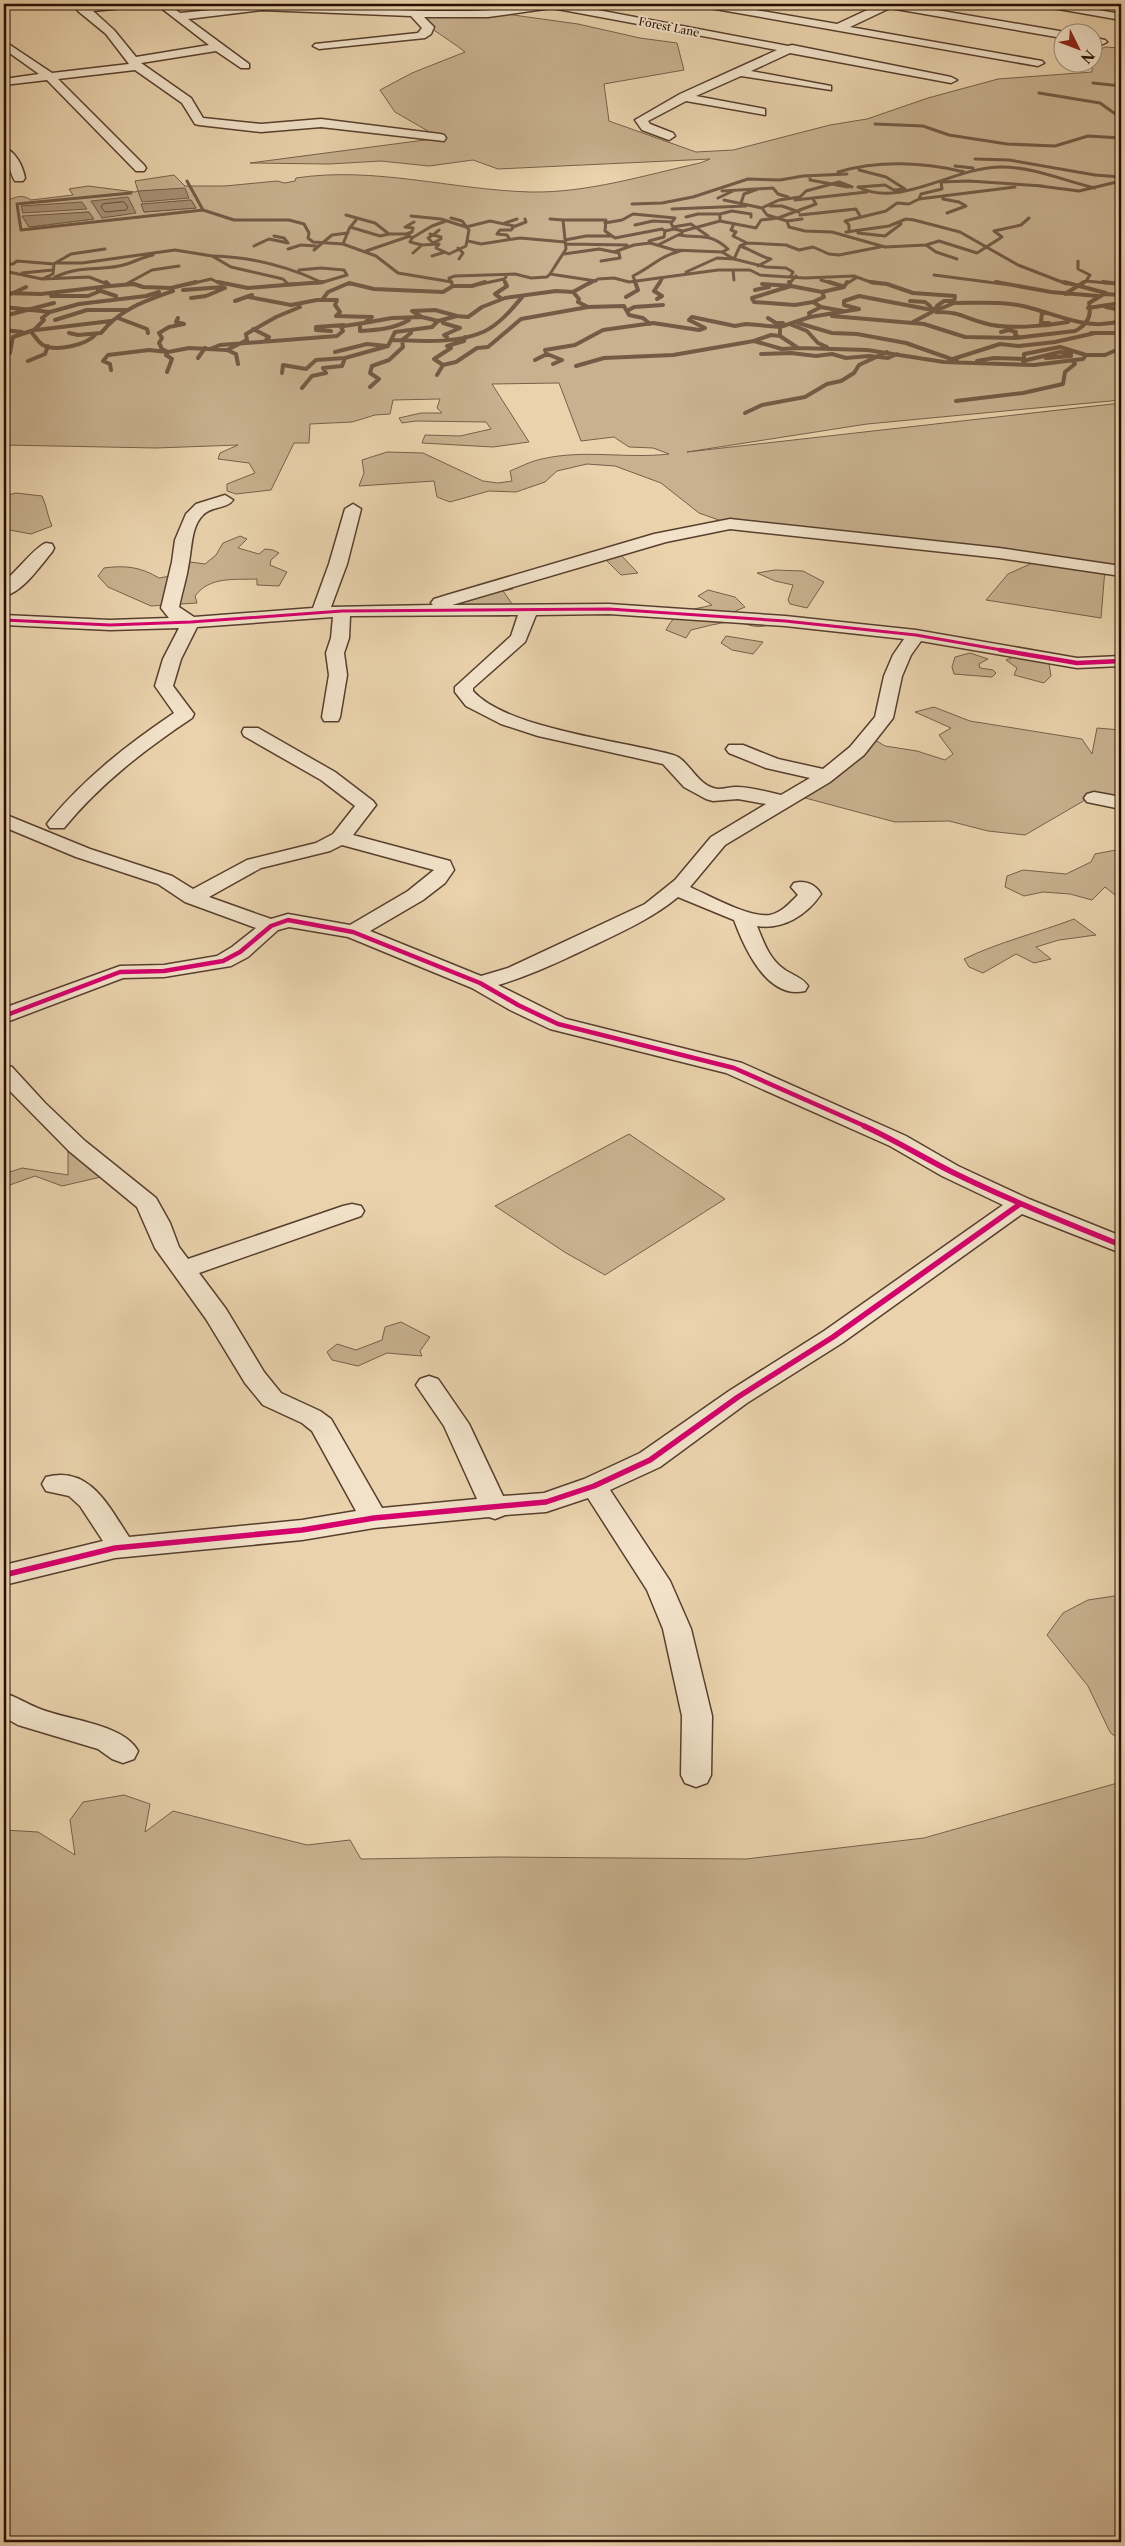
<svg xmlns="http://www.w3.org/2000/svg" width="1125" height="2546" font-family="'Libre Caslon Text',serif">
  <rect width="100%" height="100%" fill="#e9d2ac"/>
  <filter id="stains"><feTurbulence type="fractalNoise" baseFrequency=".004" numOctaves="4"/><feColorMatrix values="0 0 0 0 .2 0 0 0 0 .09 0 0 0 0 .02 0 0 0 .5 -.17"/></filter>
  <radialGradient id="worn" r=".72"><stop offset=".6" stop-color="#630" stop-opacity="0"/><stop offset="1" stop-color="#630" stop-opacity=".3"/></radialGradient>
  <!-- green -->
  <path fill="#c8b18f" stroke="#786049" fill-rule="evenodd" d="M404 4 506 14 578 24 640 38 677 43 684 70 604 84 609 121 696 152 733 150 830 125 867 119 928 98 998 79 1092 72 1093 53 1105 47 1121 48V400L867 424 687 452 1121 403V571L1105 569 1101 618 986 600 1008 574 1039 560 730 524 699 513 661 483 615 466 587 464 557 471 545 482 516 492 489 491 450 502 437 497 434 481 359 486 364 473 362 460 387 452 423 453 483 481 498 483 512 481 510 471C520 467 531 461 542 459 584 449 627 459 669 454L653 448 629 447 614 437 581 441 559 383 492 384 529 442 493 447 422 443 425 435 460 436 491 429 486 422 416 421 402 423 399 418 421 413H442L437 408 440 399 393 400 390 414 375 415 352 422 310 424 309 443H294L271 490 236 494 227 491V484L255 473 249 463 218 459 220 453 238 445 156 448 4 445V202C14 198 21 193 31 200L73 195 69 189 88 186 135 192 138 191 135 181 174 175 185 186H225L277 181 285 183 295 181 296 178C375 166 452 190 531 192 588 193 645 175 700 163L710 159 498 169 473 160 429 166 381 161 329 164 250 163 440 138 395 112 380 90 412 73 465 52C445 36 420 24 404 4ZM191 200 196 208 144 212 142 205ZM89 212 93 219 29 227 23 217Z
    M16 493 42 496C47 506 47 515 52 526L31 534 4 529V496Z
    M240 536 247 539 238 548 259 554 265 549 273 550 279 553 271 560 270 565 287 572 279 586 257 585V579C234 580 210 576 195 596L197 603 151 606 108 587 98 576 104 568C125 565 141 567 159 578L176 575 171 562 176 560 205 564 216 555 223 543Z
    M617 551 638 573 621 575 602 556Z
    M775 570 803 571 824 582 807 608 790 604 788 600 793 585 775 581 757 573Z
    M508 583 513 589 503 591 515 608H440Z
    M708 590 735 597 745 607 731 613 768 625C754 630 744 621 730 622 717 623 704 627 691 630L686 638 666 630C678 607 691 611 712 605L698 596Z
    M726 636 763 642 753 654 732 650 721 643Z
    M970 653 988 659 979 664 980 668 993 670 996 673 992 677 954 674 952 667 955 657Z
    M1017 656H1040L1049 664 1051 676 1044 683 1014 675 1017 668 1006 660Z
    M934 707 970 721 1082 739 1092 754 1097 728 1121 730V804L1092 796 1025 835 988 831 949 821 895 822 794 795 870 737 885 746 917 751 945 760 953 754 939 735 951 728 915 712Z
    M1121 849V896L1115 895 1105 887 1092 900 1070 894 1043 892 1024 896 1005 887 1007 876 1023 870 1066 874 1091 862 1095 854Z
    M1074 919 1096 935 1059 940 1036 947 1051 959 1034 963 1016 954 983 973 969 967 964 959C999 942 1037 933 1074 919Z
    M629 1134 725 1199 605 1275 566 1253 495 1206Z
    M68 1148 109 1171 101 1177 62 1186 35 1176 4 1187V1174L22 1168 68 1175Z
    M401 1322 430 1337 420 1351 422 1356 387 1353 358 1366 332 1360 327 1352 337 1344 356 1350 382 1340 385 1327Z
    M1121 1595V1742L1110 1732 1088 1686 1047 1635 1063 1613 1088 1600Z
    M1121 1782V2542H4V1830L38 1832 75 1855 70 1820 83 1802 124 1795 150 1804 145 1832 173 1811 307 1845 350 1840 361 1859 498 1857 746 1859 924 1838Z"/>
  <!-- water -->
  <path fill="#a78f73" stroke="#745b46" d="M185 188 189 198 142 202 138 191Z
    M128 197 136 213 102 218 91 201Z
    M191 200 196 208 144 212 141 204Z
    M82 202 87 209 23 213 21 206Z
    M89 212 94 219 29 227 22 216Z"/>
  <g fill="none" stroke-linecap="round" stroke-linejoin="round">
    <!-- shore -->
    <path stroke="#674e3b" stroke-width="1" d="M124 202 128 207 126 210 105 212 101 207 103 204Z"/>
    <!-- stream-far1 -->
    <path stroke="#745b46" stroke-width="3" d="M1093 83 1121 86
      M1039 93 1100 103 1121 118
      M875 124 923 126 949 135 1007 144 1055 146 1088 136 1121 138
      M975 159 1009 160 1095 175 1121 177
      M955 166 973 168
      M859 170 886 177 905 189
      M838 172C878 160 924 162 964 172
      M810 178V180L848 187
      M187 181 203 210
      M1040 186 1079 191 1121 181
      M858 187C901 209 955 166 1002 167 1033 167 1065 181 1095 188
      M858 187 885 185 894 190 905 189
      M722 191 773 188 778 194 788 197
      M131 193 17 204 21 230 203 210 234 220H289L304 224 309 233 308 238 313 242 343 244
      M944 196 943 199 959 202 966 206 947 213
      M718 198 733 191
      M919 199 1015 187
      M724 200 762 208 779 200 800 197 806 191 839 182 852 187
      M795 200 867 192
      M741 203 744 194 758 189
      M632 204 662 203 693 197 748 179 780 180 803 176 847 174
      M770 206H782L799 212
      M762 208 767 215 787 221 789 227 805 231 832 232 885 247 926 245 939 241 977 253 1002 237 994 231 1021 225 1029 218
      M672 209 746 206
      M346 215 375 223 389 234H406L412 238 410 242 422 245 439 244 436 248 449 254 466 246 469 230 462 221 451 218
      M800 215 856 209 860 216
      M411 216 441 219 466 227 490 221 514 226 511 230H500L497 234 507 235 509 238
      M686 217 698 214H720
      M550 219 563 220 566 249 550 274 596 281
      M356 220 349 229 343 244 376 256 398 273 452 282
      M563 220H606L605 231 615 238 662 229 665 231
      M720 221V214L732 211 751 214V217
      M787 221 802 219
      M505 223 517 219
      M605 223 622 220 633 214 675 218 671 223 674 229
      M635 225 653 221 672 222
      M350 227 380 236 389 234
      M513 227 526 222 525 219
      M673 227 691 224 708 236
      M846 232 889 226 906 219 914 220 960 232 1018 265 1067 284
      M849 232V225L845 221 886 211 897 203 909 204 919 199 921 194 942 189 941 182 969 181 1043 186
      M858 233 885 236 901 224
      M406 234 412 232 413 228 405 227 414 222
      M430 234 433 235
      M433 235 441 237V239L433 243 428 238Z
      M433 235 439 230
      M679 235C702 239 709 232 728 249L722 252
      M274 236 284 238 288 243
      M412 238 432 226 446 221
      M565 240 586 236H612
      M468 241 481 244 520 238 565 242
      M649 241 664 237 665 231 674 229 683 231 720 221 756 228 761 220 778 218 816 204 813 199
      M747 243 786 245 799 250 813 247 829 254 839 255 880 247
      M566 244 627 245
      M658 245 682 233
      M926 245 936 252 957 259
      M254 246 269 239 288 243
      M740 246C750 249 763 258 771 259L758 266
      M458 248 463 253 459 259
      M288 249 301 245 316 246
      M314 250 332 235 348 233
      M366 251 410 236
      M614 252 634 245 650 243 674 250 722 252 734 259 740 246 747 243 733 236 736 232 731 230 733 226
      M413 253 422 245
      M564 254 599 249 619 253 620 258 601 261
      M213 256C251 257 287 266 321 282
      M432 256 445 252
      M1078 261V269L1090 275 1086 281
      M57 262 71 254 105 249
      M55 263H82L175 250 212 256 231 267 283 279 287 283
      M4 264H13L17 261 54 264 53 274 42 279 89 277 107 284
      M299 270 321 268 344 270 347 275
      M733 270 734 280
      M4 271 42 279
      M686 272 717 258 734 259 766 267 786 268 793 272 791 276
      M22 273 53 270
      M934 275 1003 284
      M55 277C81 264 103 272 127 264 136 261 143 257 153 255
      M821 280 834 284
      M128 283 152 270 179 266
      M190 284 211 279 221 284
      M289 284 320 283 347 275
      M347 284H352
      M452 284 449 278 455 276 515 274 531 278 547 277 550 274
      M481 284 504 279
      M506 284 504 279 506 277
      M589 284 598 279 614 278 629 282 718 270H750L760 275 805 278 854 276 873 283 882 284
      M636 284 633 276C652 267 658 257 680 251
      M659 284 662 279
      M789 284 796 276
      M846 284 856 278
      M1082 284 1086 281 1117 284"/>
    <!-- stream -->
    <path stroke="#745b46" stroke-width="4" d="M106 282 110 286 134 284 143 287 171 288 196 282
      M218 282 248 288 323 282
      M789 282 791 286 752 298 754 302 795 305 813 302 821 307 843 311
      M829 282 842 286
      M871 282 887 284 913 293 955 296 954 303C978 303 1004 301 1027 307 1059 315 1087 331 1121 321
      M996 282 1051 292 1098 296
      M1064 282 1106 293
      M1103 282 1121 284
      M762 284 791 286 822 292
      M98 290 116 296
      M183 290 223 287
      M755 290 769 287
      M4 293 41 294 110 286
      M11 294 26 287
      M1065 294 1084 282
      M51 296H88L100 291
      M249 297 291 305 317 300H337L335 305 340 312 336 316 372 317 364 323 392 318 422 317 438 321 457 316 468 317 482 307 505 298 556 291 573 292 591 282
      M626 297 638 290 635 282
      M191 298 206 296 225 288
      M502 299 495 294 507 286 505 282
      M657 299 662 296 654 291 660 282
      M322 300 328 292 349 283 374 289 443 292 453 286H472L485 282
      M235 301 252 295
      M910 301 925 302 930 306
      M813 302 824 297 822 292 844 287 847 282
      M937 306 944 301H954
      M4 307 50 312 79 304 146 296 159 292
      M588 307 624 306 629 315 643 318 650 324
      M1106 307 1121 310
      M1088 308 1121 303
      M627 311 634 307 663 305
      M936 312C961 312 962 317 984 323 1006 330 1046 326 1068 322
      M1042 312 1041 323H1049
      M4 316 54 303
      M832 316 924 324 965 337 1015 338 1075 331C1087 325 1092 316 1089 303L1104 294 1121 295
      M422 317 412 311 435 310 457 316
      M810 317 809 313 821 307
      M118 318 147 329 148 333
      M768 318 776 323H783
      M55 320 87 310H127
      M442 320 443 323 460 328 444 335 447 337
      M913 322 932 312 931 309
      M798 323 832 333 857 334 906 343 957 361
      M360 325V331C377 330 394 329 409 320
      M792 325 807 331 818 343 827 347
      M780 327V336L798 348 867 350 944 362 1034 365 1083 359 1086 355H1105L1121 348
      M253 329 269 337 266 340
      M4 330 22 332
      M36 330 111 321
      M331 331 316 330V327L344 325
      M1001 332 1009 330 1016 332 1015 335 1019 337
      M32 333C35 336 39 343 43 345 56 352 87 345 96 334
      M69 333 78 335 101 333C120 309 145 301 173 291
      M1091 333H1121
      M391 340 395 332 410 330
      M754 341 782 349 798 348
      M210 349 220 345 337 336 343 331 341 327 344 326 364 323
      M335 352 367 344 387 346
      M547 354 562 360 553 364
      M761 354 791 353 816 356 832 354 846 358 869 356 888 358 897 354
      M4 355 10 353 13 337 34 330 44 320 42 318 50 312
      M198 358 205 348
      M1046 358 1071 356
      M953 359 1000 344 1019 346 1055 342 1095 333
      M535 360 547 354 545 350 575 345 603 330 653 323 699 330 705 328 689 320 692 317 735 326 746 324 780 327 810 317 859 309 844 305V301L859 296 927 309 942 308 954 303
      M28 361 45 354 48 346
      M977 361 994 358 1024 359V354L1060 347 1086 355
      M1023 361 1060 352 1071 354
      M238 364 236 354 227 350 247 340 246 334 276 317 300 307
      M443 365 456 362 477 348 488 347 521 319 588 307 578 302 579 299 573 292
      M576 366 604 358 673 355 754 341 771 335 780 336
      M111 370 110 364 103 361 108 355 149 350 168 352 189 348 227 350
      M167 372 172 359 166 355 168 352 162 349 159 343 162 338 159 333 169 327 184 324 176 322 178 318
      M282 373 283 365 306 369 316 360 345 358
      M437 375 443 365 434 359 451 348 447 346 464 341 465 337
      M370 387 379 379 370 373 372 366 389 360 403 347 402 340 411 333 410 330 432 327 438 321
      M302 388 312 376 326 373 323 368 342 366 345 358 388 346 391 340C420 341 456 344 483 332 499 325 512 309 523 296
      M956 401 1023 393 1063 384 1065 372 1075 364 1072 360
      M745 413 762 405 805 397 827 384 841 381 854 373 859 365 887 352"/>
    <defs>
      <path id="street" d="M73 4H139L134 7 93 11 114 30 136 57 209 45 156 4H168L180 13 242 7 236 4C313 4 390 12 467 11 501 11 533 4 566 4L788 46 792 45 951 77 957 80 951 83 790 53 751 71 831 86V90L741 76 696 96 765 109V115L686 101 648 121 650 124 673 133 675 136 669 140 642 130 635 120 680 94 777 50 552 8 488 17H424L434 27 431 34 425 38 319 49 313 46 315 44 418 33 422 28 411 16 262 10 188 19 249 64V68H241L216 51 141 63 191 98 203 118 261 124 321 119 440 134 444 135 446 138 444 141 321 127 261 132 199 125 195 124 182 103 135 70 58 79 144 165 146 168 144 171H136L47 80 4 85V79L39 74 4 49V41L52 73 129 64 106 34 78 11Z
        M699 4H721L837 24 880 4H902L1065 32H1062V38L890 8 850 27 1042 61 1044 63 1038 66 704 7Z
        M1042 4H1064L1121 14V20L1047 7Z
        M1092 37 1105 40 1107 42 1101 45 1092 43Z
        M4 148C16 151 23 167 25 178L23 181H15C10 173 11 168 4 159Z
        M225 495 233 500C227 509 211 506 203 515 191 527 192 547 189 562 187 577 182 592 179 607L194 617 313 608 329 564 345 509 353 504 361 509 347 564 331 607 433 605 431 603 434 599 447 595 654 534 730 519 999 548 1121 566V576L999 558 730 529 666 542 452 605 609 604 785 616 916 630 1077 658 1121 656V666L1077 668 921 641 911 655 902 676 893 718 864 755 830 782 725 845 690 887C710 896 749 918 770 915 781 913 791 902 798 895L791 887 794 883C805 880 815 884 821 894 807 915 783 930 757 926 764 943 769 959 785 970 793 975 803 978 808 986L805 991C767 1000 744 947 734 920L678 897C650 920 617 934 584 950 556 963 529 976 498 985L566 1019 742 1063 906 1136 958 1166 1029 1199 1121 1236V1253L1022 1214 842 1343 747 1403 660 1467 610 1490 670 1581 691 1629 712 1716 711 1775 707 1783 696 1787 685 1783 681 1775 682 1716 663 1629 647 1590 588 1498 546 1512 505 1515 495 1519 489 1517 374 1528 302 1540 115 1558 4 1585V1565L103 1541 80 1506 69 1496 46 1491 42 1484 46 1477C90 1465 109 1507 129 1537L302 1520 356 1511 312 1431 302 1423 263 1405 245 1383 206 1319 155 1248 137 1207 69 1151 4 1085V1065L12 1067 45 1103 85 1141 156 1198 170 1223 179 1247 188 1259 343 1206 352 1204 361 1206 364 1211 361 1216 199 1273 226 1309 264 1372 281 1393 320 1411 331 1419 382 1508 477 1499 444 1426 416 1385 420 1379 429 1376 438 1379 469 1424 503 1496 544 1493 584 1479 640 1453 729 1391 824 1331 1003 1205 942 1176 890 1146 726 1073 550 1029 510 1010 472 988 348 937 289 927 278 930 248 957 231 966 164 977 123 978 4 1023V1008L120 966 164 965 217 956 232 947 256 928 185 902 158 884 76 857 4 827V814L90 849 172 876 193 889 247 860 316 843 333 834 355 806 321 780 244 736 242 732 244 728H258L335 772 373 801 376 805 353 835 450 861 454 870 445 883 423 900 370 931 481 976 508 968 645 904 675 880 711 837 766 804 738 799 713 801 706 799 684 787 663 764 538 736 501 724 466 706 455 692V687L511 636 518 615 350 616 349 638 344 653 347 675 340 717 338 721H324L322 717 329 675 326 653 331 638 333 617 197 627 181 659 173 686 194 714 192 718C144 750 100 784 64 828H50L47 824 50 820C86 777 128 744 174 713L155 686 163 659 179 628 110 630 4 625V615L110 620 169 618 161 608 172 562 175 540 186 514 196 504ZM609 614 785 626 904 639 893 655 884 676 875 717 850 747 823 769 778 759 743 745H729L726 749 729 753 766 768 810 778 781 795C767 792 751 787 736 787 730 787 724 789 718 789 697 787 689 759 673 755 623 741 507 729 473 691V688L525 642 536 615ZM342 845 434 870 408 891 350 925 288 914 271 919 209 897 261 868 330 851Z
        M46 543 52 544 54 548 52 552C40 566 23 592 4 596V582C14 574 37 545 46 543Z
        M1094 792 1121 797V809L1087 802 1084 798 1087 794Z
        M4 1693C17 1697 27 1704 40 1709 67 1720 124 1724 138 1751L134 1759 123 1763 112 1759 98 1749 18 1725 4 1717Z"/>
    </defs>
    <!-- street casing -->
    <use href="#street" stroke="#583f2d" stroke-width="3"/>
    <!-- street -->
    <use href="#street" fill="#f1e2c9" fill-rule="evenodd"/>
    <defs>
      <path id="cycleway-far2" d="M4 620 110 625 191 622 342 611 609 609 785 621 916 635 1007 651"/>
      <path id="cycleway-far1" d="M1000 650 1077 663 1121 661
        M4 1016 120 972 164 971 223 961 240 952 271 926 288 920 353 932 480 983 518 1005 558 1024 734 1068 867 1127"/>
      <path id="cycleway" d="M864 1126C895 1140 922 1157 952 1172 1007 1199 1064 1222 1121 1245
        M4 1575 115 1548 302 1530 374 1518 546 1502 594 1486 650 1460 738 1397 833 1337 1020 1204"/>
    </defs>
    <!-- cycleway-far2 casing -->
    <use href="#cycleway-far2" stroke="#f1e2c9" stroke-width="5"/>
    <!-- cycleway-far1 casing -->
    <use href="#cycleway-far1" stroke="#f1e2c9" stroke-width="7"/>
    <!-- cycleway casing -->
    <use href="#cycleway" stroke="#f1e2c9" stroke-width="9"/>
    <!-- cycleway-far2 -->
    <use href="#cycleway-far2" stroke="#d6006c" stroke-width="3"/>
    <!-- cycleway-far1 -->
    <use href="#cycleway-far1" stroke="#d6006c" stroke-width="4.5"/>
    <!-- cycleway -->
    <use href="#cycleway" stroke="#d6006c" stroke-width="5.5"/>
  </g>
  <g text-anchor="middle" stroke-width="4" stroke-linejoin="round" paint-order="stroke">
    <!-- far-street labels -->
    <g font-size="11" fill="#270e03" stroke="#f1e2c9">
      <text transform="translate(669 27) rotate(11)" y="4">Forest Lane</text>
    </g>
  </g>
  <!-- margin -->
  <rect width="1125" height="2546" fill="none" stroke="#e9d2ac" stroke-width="20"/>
  <rect x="5" y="5" width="1115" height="2536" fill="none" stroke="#270e03" stroke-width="2.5"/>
  <rect x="10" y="10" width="1105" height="2526" fill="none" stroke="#270e03"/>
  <!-- north arrow -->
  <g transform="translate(1078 48) rotate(132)"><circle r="24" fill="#f1e2c9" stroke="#a08d7a"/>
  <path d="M0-4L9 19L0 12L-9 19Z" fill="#8f2418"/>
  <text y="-8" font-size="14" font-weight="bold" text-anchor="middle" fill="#270e03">N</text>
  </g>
  <rect width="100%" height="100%" filter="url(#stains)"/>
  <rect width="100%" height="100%" fill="url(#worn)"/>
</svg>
